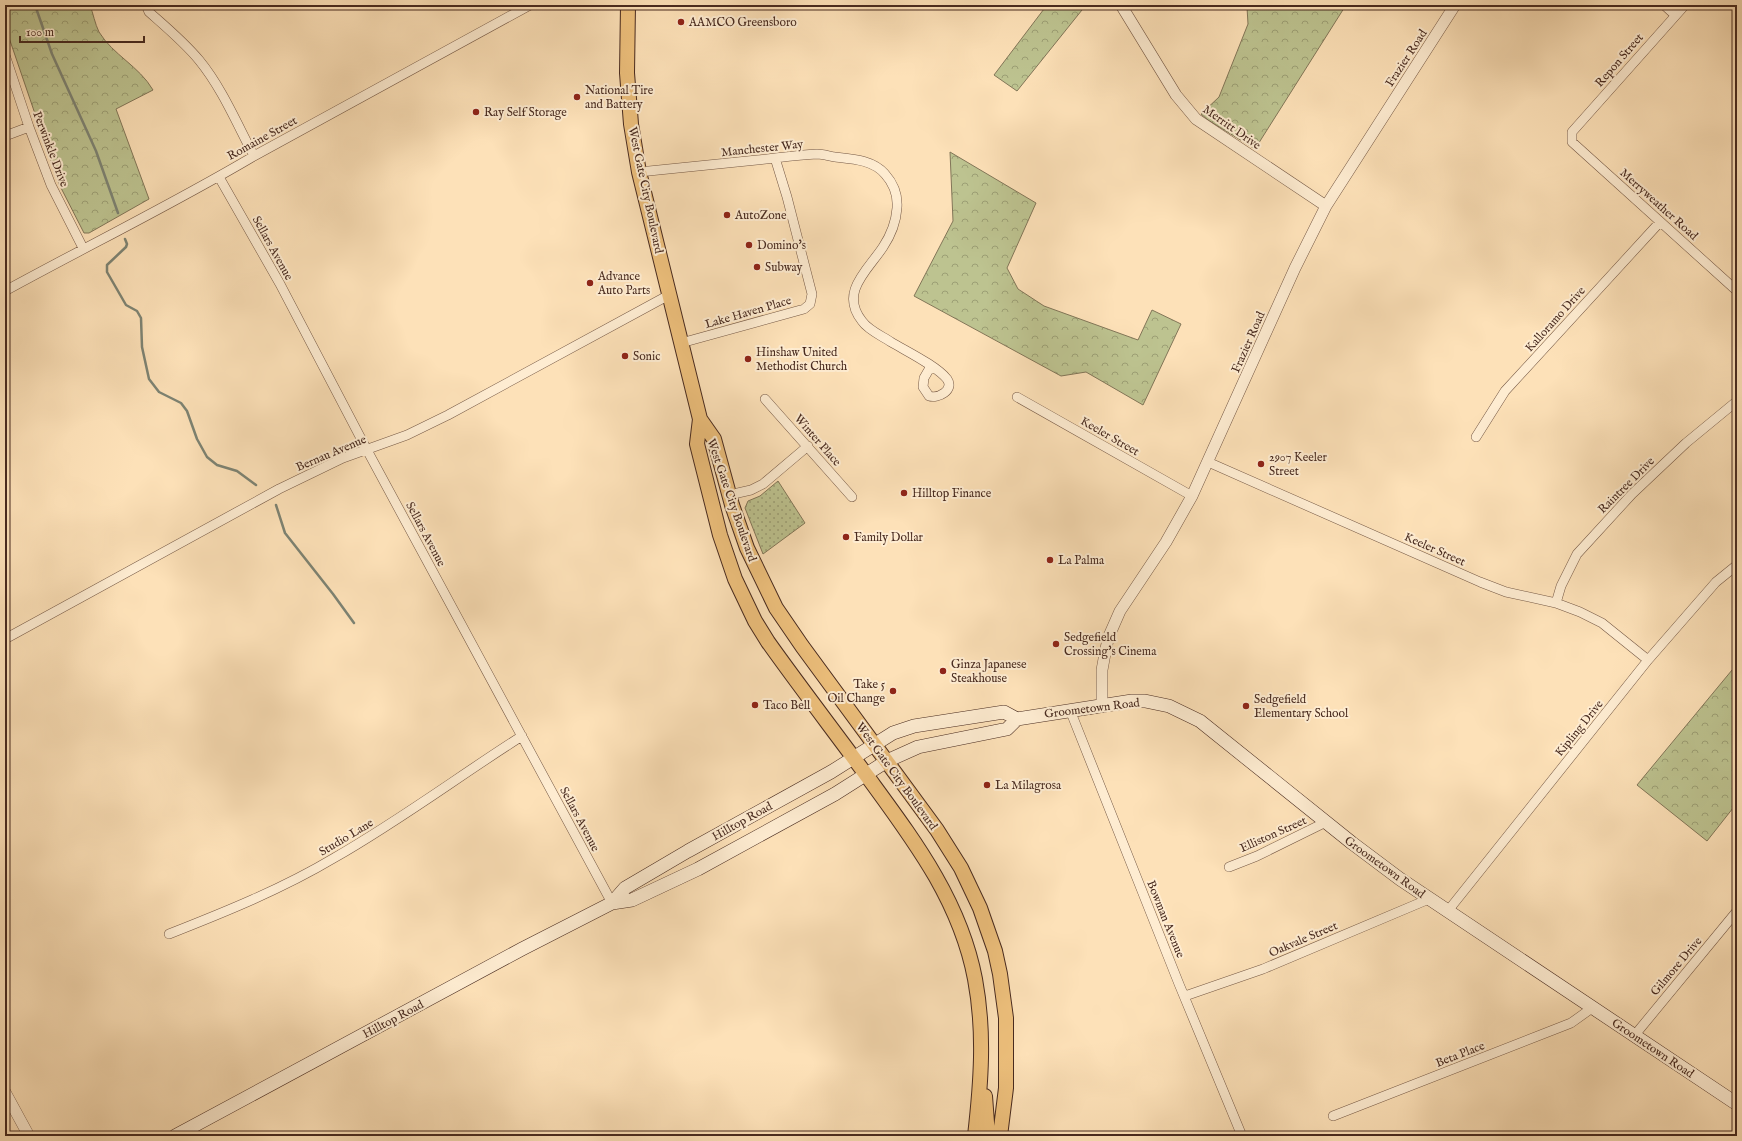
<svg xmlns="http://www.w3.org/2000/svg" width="1742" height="1141" font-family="'IM FELL English',serif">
  <defs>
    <pattern id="grass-dots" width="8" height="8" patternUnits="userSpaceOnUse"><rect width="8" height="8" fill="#bdc390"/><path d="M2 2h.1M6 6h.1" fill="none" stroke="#9c9f75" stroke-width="1.8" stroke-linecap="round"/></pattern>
    <pattern id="forest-crowns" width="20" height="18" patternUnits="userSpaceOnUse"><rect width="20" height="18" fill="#bdc390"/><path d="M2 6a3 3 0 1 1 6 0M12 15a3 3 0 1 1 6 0" fill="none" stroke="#9c9f75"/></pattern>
  </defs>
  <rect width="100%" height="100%" fill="#fde1b8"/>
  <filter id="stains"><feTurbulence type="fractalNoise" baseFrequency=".005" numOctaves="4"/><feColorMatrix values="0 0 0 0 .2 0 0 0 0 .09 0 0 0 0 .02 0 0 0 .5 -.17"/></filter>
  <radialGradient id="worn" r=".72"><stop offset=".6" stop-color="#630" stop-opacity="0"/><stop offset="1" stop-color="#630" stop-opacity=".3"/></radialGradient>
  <!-- grass -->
  <path fill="url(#grass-dots)" stroke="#827658" d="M778 481 805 523 763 554 745 508 748 501 760 496Z"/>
  <!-- forest -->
  <path fill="url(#forest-crowns)" stroke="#827658" d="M5 5H90C93 13 95 24 99 32 113 55 139 66 153 90L116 109 149 199 89 233H84L59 184 5 26Z
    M1047 5H1086L1017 91 994 75Z
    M1244 5H1346L1255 149 1208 120 1201 114 1219 97 1248 24 1247 7Z
    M950 152 1036 203 1007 268 1018 289 1044 306 1138 340 1152 310 1181 324 1143 405 1086 372 1061 376 914 296 953 221Z
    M1737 664V803L1707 841 1637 785Z"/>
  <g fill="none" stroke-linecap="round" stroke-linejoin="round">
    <!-- stream -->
    <path stroke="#7d8373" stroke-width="2.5" d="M35 5 52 54 96 151 118 213
      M125 239 127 244 126 247 107 265V272L126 305 137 311 141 318 142 347 149 379 159 392 181 403 187 411 197 439 207 457 217 465 237 471 256 485
      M276 505 285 533 333 594 354 623"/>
    <defs>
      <path id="minor" d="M146 5 149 12C166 27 184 42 199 60 222 88 237 124 254 156
        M1664 5 1675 15
        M1685 5 1572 132V142L1737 291
        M5 55 29 127 51 185 83 248
        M5 136 29 127
        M639 172C679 168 718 164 757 160 777 158 797 155 817 154 823 154 829 156 835 157 853 159 873 160 885 174 894 184 898 195 897 208 896 222 891 235 883 247 868 270 839 292 862 321 868 330 882 336 891 342 906 351 937 366 947 379 955 390 938 399 929 396L923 387 924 378 931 366
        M219 177 280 284 367 450 612 903
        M5 291C87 246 173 204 254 156L530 5
        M681 343 804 309 810 304 812 294 787 197 775 158
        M1017 397 1192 496
        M765 399 852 497
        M1476 437 1505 391 1660 222
        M1208 462 1480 582 1506 592 1556 603 1580 612 1602 623 1648 660
        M729 495 751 490 763 484 808 446
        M1556 603 1561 586 1577 554 1632 494 1686 443 1737 401
        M5 639 279 489 343 458 407 435 448 415 669 295
        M1070 710 1179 984 1242 1136
        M1229 867 1257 856 1326 822
        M1447 912 1648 660 1716 582 1737 565
        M169 934C225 912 282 889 334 858 399 821 459 776 522 736
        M1185 996 1263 969 1429 899
        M1634 1036 1737 911
        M1333 1116 1571 1023 1592 1008"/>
      <path id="tertiary" d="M1121 5 1176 95 1196 119 1326 206
        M1102 705V670L1106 648 1109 636 1120 611 1166 542 1192 496 1295 268 1326 206 1455 5
        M5 1092 29 1136"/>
      <path id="secondary" d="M612 903 625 888 688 851 831 772 893 733 914 726 1004 712 1017 719 1132 701H1145L1169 706 1200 721 1352 843 1400 879 1737 1104
        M175 1136 522 949 612 903 632 900 698 869 835 794 887 761 918 747 1007 729 1017 719"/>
      <path id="primary" d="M628 5 627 73 631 124 639 172 700 419 697 444 720 535 735 579 755 621 768 642C800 687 834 731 867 776 913 839 960 900 975 979 985 1032 981 1083 975 1136
        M700 419 714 439 732 505 747 548 776 608 802 646 937 830 961 868 980 908 995 951 1000 974 1006 1018V1088L1000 1136
        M985 1096 988 1136"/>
    </defs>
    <!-- minor casing -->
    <use href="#minor" stroke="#755845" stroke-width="10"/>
    <!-- tertiary casing -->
    <use href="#tertiary" stroke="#755845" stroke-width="12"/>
    <!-- secondary casing -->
    <use href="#secondary" stroke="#482a1f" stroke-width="14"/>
    <!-- primary casing -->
    <use href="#primary" stroke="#482a1f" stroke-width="16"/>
    <!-- minor -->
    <use href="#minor" stroke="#feecd1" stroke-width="9"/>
    <!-- tertiary -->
    <use href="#tertiary" stroke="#feecd1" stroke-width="11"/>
    <!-- secondary -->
    <use href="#secondary" stroke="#feecd1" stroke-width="13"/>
    <!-- primary -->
    <use href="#primary" stroke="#eec07c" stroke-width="14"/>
  </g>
  <!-- markers -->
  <g fill="#8f2418" stroke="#feecd1" stroke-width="1.5">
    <circle cx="681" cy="22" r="4"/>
    <circle cx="577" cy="97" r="4"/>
    <circle cx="476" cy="112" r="4"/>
    <circle cx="727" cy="215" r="4"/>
    <circle cx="749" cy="245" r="4"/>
    <circle cx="757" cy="267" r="4"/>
    <circle cx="590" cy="283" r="4"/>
    <circle cx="625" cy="356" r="4"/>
    <circle cx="748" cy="359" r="4"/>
    <circle cx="1261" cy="464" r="4"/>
    <circle cx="904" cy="493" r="4"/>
    <circle cx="846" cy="537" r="4"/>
    <circle cx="1050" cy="560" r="4"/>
    <circle cx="1056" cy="644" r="4"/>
    <circle cx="943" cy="671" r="4"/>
    <circle cx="893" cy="691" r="4"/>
    <circle cx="755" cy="705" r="4"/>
    <circle cx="1246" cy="706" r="4"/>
    <circle cx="987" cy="785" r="4"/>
  </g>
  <g text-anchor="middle" stroke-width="4" stroke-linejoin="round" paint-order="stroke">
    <!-- poi labels -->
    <g font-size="12" fill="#482a1f" stroke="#feecd1" text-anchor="start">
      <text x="689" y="26">AAMCO Greensboro</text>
      <text x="585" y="94">National Tire<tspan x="585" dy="14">and Battery</tspan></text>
      <text x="484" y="116">Ray Self Storage</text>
      <text x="735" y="219">AutoZone</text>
      <text x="757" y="249">Domino's</text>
      <text x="765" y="271">Subway</text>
      <text x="598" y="280">Advance<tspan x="598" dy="14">Auto Parts</tspan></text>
      <text x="756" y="356">Hinshaw United<tspan x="756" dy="14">Methodist Church</tspan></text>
      <text x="633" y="360">Sonic</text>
      <text x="1269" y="461">2907 Keeler<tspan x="1269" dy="14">Street</tspan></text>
      <text x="912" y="497">Hilltop Finance</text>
      <text x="854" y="541">Family Dollar</text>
      <text x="1058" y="564">La Palma</text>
      <text x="1064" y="641">Sedgefield<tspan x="1064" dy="14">Crossing's Cinema</tspan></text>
      <text x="951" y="668">Ginza Japanese<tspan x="951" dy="14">Steakhouse</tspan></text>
      <text x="885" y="688" text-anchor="end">Take 5<tspan x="885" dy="14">Oil Change</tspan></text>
      <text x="1254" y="703">Sedgefield<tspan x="1254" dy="14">Elementary School</tspan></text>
      <text x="763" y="709">Taco Bell</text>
      <text x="995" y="789">La Milagrosa</text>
    </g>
    <!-- street labels -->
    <g font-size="12" fill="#482a1f" stroke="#feecd1">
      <text transform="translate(1406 58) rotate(-57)" y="4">Frazier Road</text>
      <text transform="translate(1619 60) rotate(-49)" y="4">Repon Street</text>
      <text transform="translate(1232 127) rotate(35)" y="4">Merritt Drive</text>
      <text transform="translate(262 138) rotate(-29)" y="4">Romaine Street</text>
      <text transform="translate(762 148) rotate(-6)" y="4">Manchester Way</text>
      <text transform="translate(51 149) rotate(69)" y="4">Perwinkle Drive</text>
      <text transform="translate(646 190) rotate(78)" y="4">West Gate City Boulevard</text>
      <text transform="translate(1659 204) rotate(42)" y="4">Merryweather Road</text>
      <text transform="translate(273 248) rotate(61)" y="4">Sellars Avenue</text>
      <text transform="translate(748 312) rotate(-16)" y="4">Lake Haven Place</text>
      <text transform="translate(1555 319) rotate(-48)" y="4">Kalloramo Drive</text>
      <text transform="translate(1248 342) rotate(-66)" y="4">Frazier Road</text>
      <text transform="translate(1110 436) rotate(30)" y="4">Keeler Street</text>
      <text transform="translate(818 440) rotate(49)" y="4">Winter Place</text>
      <text transform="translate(331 453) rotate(-23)" y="4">Bernau Avenue</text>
      <text transform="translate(1626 485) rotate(-45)" y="4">Raintree Drive</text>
      <text transform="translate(732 500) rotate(71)" y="4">West Gate City Boulevard</text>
      <text transform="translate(426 534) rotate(62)" y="4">Sellars Avenue</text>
      <text transform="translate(1435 549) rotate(24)" y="4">Keeler Street</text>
      <text transform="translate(1092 708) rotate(-7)" y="4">Groometown Road</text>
      <text transform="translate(1579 728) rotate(-51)" y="4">Kipling Drive</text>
      <text transform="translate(897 776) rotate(54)" y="4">West Gate City Boulevard</text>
      <text transform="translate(580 819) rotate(62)" y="4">Sellars Avenue</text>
      <text transform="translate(742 821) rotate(-29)" y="4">Hilltop Road</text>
      <text transform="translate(1273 834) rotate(-24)" y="4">Elliston Street</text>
      <text transform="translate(346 837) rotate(-31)" y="4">Studio Lane</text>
      <text transform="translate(1385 867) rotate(36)" y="4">Groometown Road</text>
      <text transform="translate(1166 919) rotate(68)" y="4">Bowman Avenue</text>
      <text transform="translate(1303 939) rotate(-23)" y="4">Oakvale Street</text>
      <text transform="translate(1676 966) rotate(-50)" y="4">Gilmore Drive</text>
      <text transform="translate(393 1019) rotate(-28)" y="4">Hilltop Road</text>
      <text transform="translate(1653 1048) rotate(34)" y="4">Groometown Road</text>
      <text transform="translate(1460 1054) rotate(-21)" y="4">Beta Place</text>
    </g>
  </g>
  <!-- margin -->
  <rect width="1742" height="1141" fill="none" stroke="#fde1b8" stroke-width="20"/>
  <rect x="6" y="6" width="1730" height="1129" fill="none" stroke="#482a1f" stroke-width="2"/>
  <rect x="10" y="10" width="1722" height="1121" fill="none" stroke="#482a1f"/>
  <!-- scale -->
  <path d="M20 36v6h124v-6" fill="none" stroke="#482a1f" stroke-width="2"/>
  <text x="26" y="36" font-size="12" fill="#482a1f" stroke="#feecd1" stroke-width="3" paint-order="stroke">100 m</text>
  <rect width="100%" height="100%" filter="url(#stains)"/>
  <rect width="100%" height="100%" fill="url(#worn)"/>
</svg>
